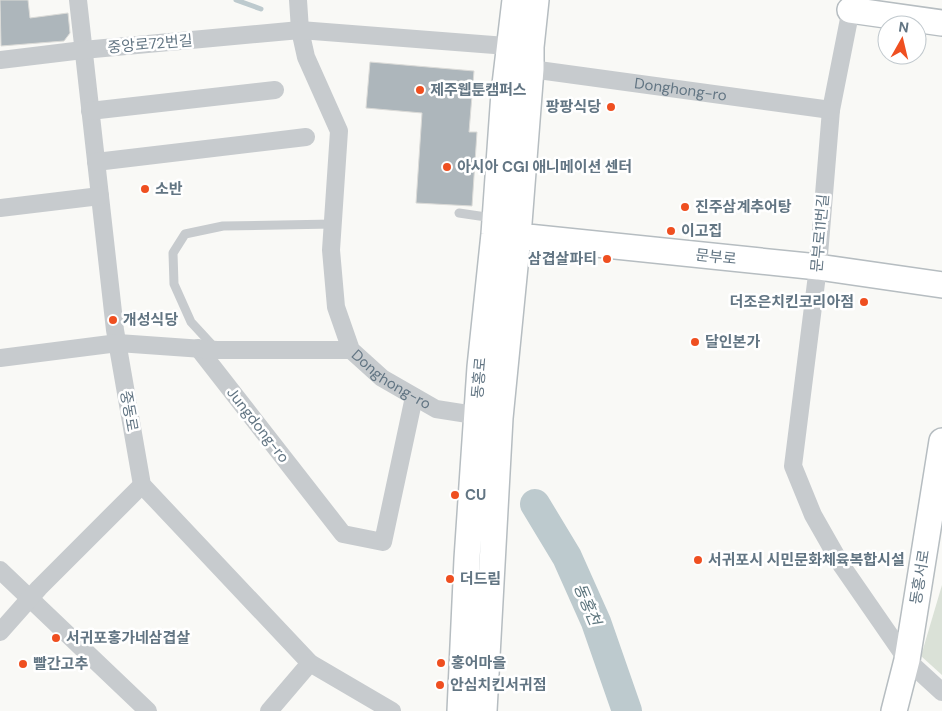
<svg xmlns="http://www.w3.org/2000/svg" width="942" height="711" font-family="'DM Sans','Noto Sans KR',sans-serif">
  <rect width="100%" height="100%" fill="#f9f9f6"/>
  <!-- green -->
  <path fill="#dae1d7" d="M942 585V675L921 656Z"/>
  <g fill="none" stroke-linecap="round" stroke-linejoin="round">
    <!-- stream -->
    <path stroke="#bdcace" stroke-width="5" d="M236 0 261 9"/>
    <!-- river -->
    <path stroke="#bdcace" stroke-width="30" d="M535 504 567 557 596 622 627 711"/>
  </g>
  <!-- building -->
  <path fill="#adb6bb" stroke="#dbdbd8" d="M0 0H28L30 18 68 13 70 33 64 41 1 46Z
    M370 62 474 71 469 132H477L472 206 416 203 422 113 366 108Z"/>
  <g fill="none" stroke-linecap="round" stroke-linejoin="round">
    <defs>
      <path id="secondary" d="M850 10 942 23
        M504 226 518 236 818 267 942 285
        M460 711 467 559 480 367 494 234 504 93 515 0
        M484 711 500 418 518 236 531 69V47L536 0
        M894 711 907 660 942 441"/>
    </defs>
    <!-- secondary casing -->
    <use href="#secondary" stroke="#b6bdc1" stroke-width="28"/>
    <!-- lane -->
    <path stroke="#c7cbce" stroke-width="9" d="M459 213 493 218
      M215 348 191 322 174 284 173 253 185 234 223 226 333 224"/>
    <!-- street -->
    <g stroke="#c7cbce" stroke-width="18">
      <path d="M78 0 115 330 142 485 310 663 392 711"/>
      <path id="s1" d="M298 0 300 30 306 57 339 131 331 250 336 307 351 350 382 378 436 409 487 417"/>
      <path d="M851 0 849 19 831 110 818 267 793 466 813 515 842 566 907 660 942 692"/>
      <path d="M0 60 83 50 300 30 521 47"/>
      <path id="s2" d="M531 69 831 110"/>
      <path d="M90 111 275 90"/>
      <path d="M96 162 306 137"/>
      <path d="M0 208 100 196"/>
      <path d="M198 348 343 534 383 542 414 397"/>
      <path d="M0 358 118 343 217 350H351"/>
      <path d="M0 570 148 711"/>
      <path d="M0 632 39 588 142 485"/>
      <path d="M269 711 310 663"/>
    </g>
    <!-- secondary -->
    <use href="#secondary" stroke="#fff" stroke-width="25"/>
  </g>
  <!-- markers -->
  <g fill="#ef4f20" stroke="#fff" stroke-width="2">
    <circle cx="420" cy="90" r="5"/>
    <circle cx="611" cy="107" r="5"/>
    <circle cx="447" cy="167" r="5"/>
    <circle cx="145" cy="189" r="5"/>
    <circle cx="685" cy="207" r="5"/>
    <circle cx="671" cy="231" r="5"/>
    <circle cx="607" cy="259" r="5"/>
    <circle cx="864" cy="302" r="5"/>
    <circle cx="113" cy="320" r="5"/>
    <circle cx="695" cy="342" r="5"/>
    <circle cx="455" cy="495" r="5"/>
    <circle cx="698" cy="560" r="5"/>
    <circle cx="450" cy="579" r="5"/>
    <circle cx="56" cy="638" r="5"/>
    <circle cx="441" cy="663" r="5"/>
    <circle cx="23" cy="664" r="5"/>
    <circle cx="440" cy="685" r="5"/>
  </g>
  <g text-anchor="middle" stroke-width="5" stroke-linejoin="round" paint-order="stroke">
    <!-- street labels -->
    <g font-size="15" fill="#627583" stroke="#fff">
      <text transform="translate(150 44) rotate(-5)" y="5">중앙로72번길</text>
      <text dy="5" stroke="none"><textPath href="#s2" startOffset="151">Donghong-ro</textPath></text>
      <text transform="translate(820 233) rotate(-85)" y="5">문부로11번길</text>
      <text transform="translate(716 257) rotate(6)" y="5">문부로</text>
      <text dy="5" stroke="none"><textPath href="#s1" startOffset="411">Donghong-ro</textPath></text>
      <text transform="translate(479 378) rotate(-85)" y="5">동홍로</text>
      <text transform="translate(129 411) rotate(80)" y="5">중동로</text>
      <text transform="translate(258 425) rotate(52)" y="5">Jungdong-ro</text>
      <text transform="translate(920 577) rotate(-81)" y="5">동홍서로</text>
    </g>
    <!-- poi labels -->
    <g font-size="15" font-weight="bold" fill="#627583" stroke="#fff" text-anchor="start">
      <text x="430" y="95">제주웹툰캠퍼스</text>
      <text x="601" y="112" text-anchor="end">팡팡식당</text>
      <text x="457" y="172">아시아 CGI 애니메이션 센터</text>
      <text x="155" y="194">소반</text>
      <text x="695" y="212">진주삼계추어탕</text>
      <text x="681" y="236">이고집</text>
      <text x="597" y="264" text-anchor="end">삼겹살파티</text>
      <text x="854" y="307" text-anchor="end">더조은치킨코리아점</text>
      <text x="123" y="325">개성식당</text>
      <text x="705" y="347">달인본가</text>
      <text x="465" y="500">CU</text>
      <text x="708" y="565">서귀포시 시민문화체육복합시설</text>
      <text x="460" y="584">더드림</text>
      <text x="66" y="643">서귀포홍가네삼겹살</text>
      <text x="451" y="668">홍어마을</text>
      <text x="33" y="669">빨간고추</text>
      <text x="450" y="690">안심치킨서귀점</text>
    </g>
    <!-- water labels -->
    <g font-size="16" font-style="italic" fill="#5d757d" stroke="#fff">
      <text transform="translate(588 604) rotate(67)" y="6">동홍천</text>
    </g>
  </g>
  <!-- north arrow -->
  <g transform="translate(902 40) rotate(8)"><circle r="24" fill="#ffffff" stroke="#c0c8cd"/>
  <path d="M0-4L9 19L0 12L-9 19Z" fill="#ef4f20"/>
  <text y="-8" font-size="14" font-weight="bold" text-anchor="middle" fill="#627583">N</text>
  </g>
</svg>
